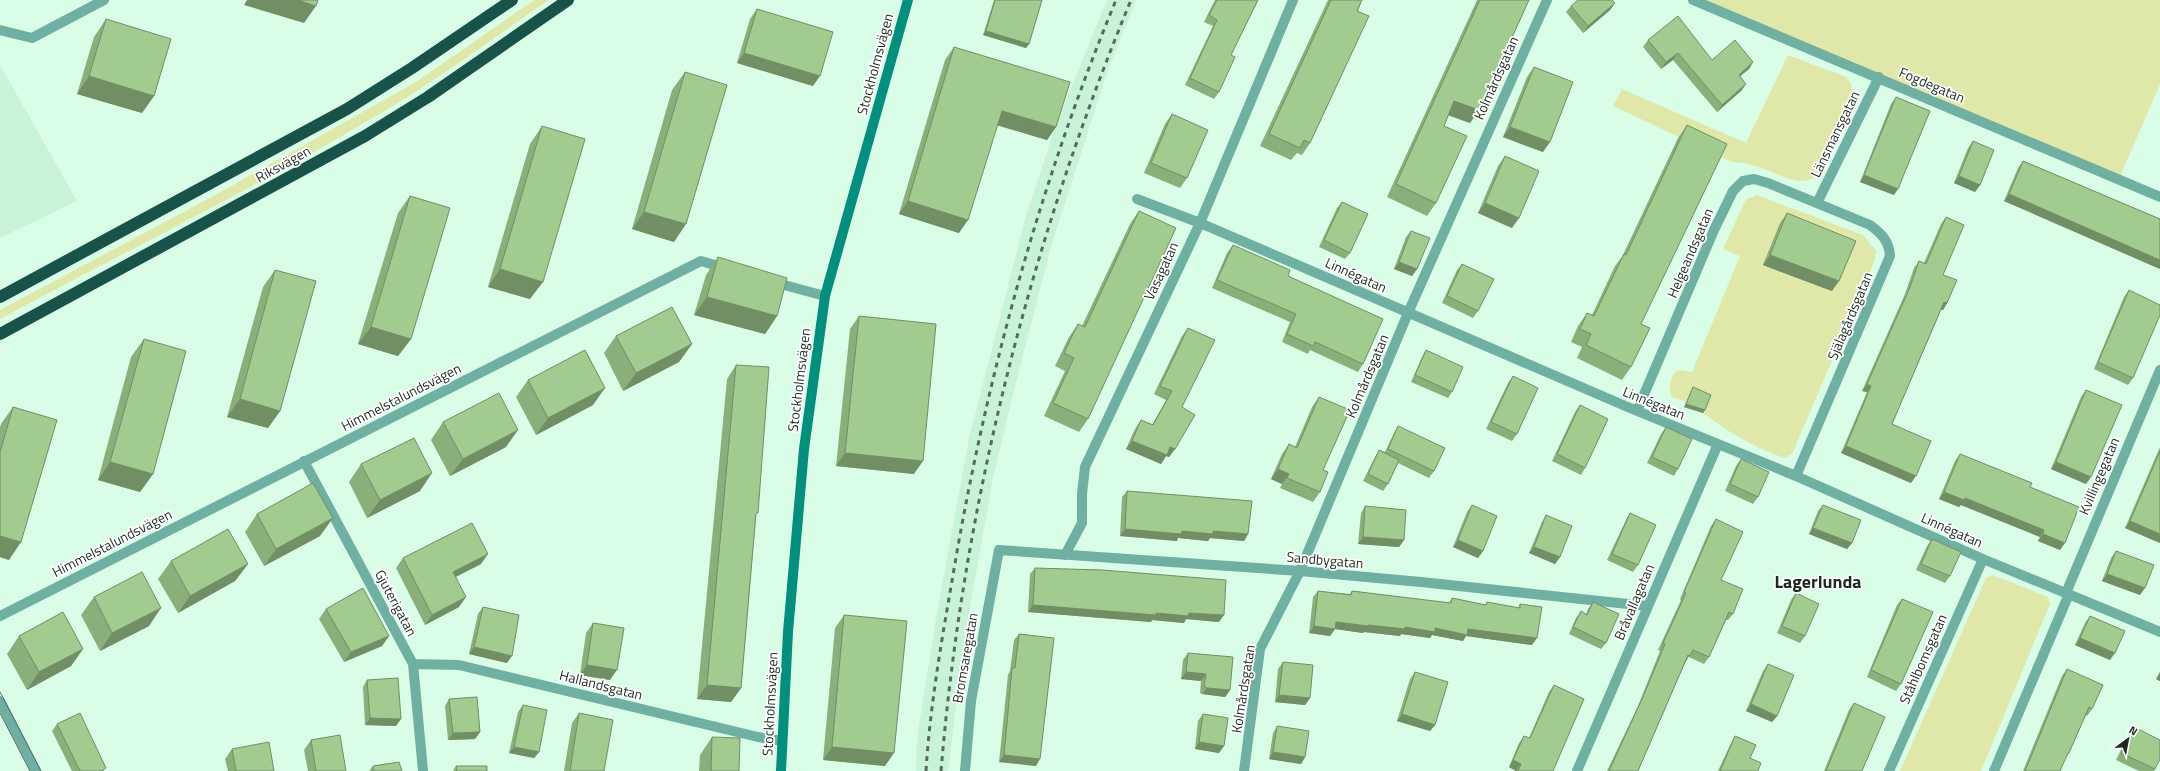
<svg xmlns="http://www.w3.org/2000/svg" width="2160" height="771" font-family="'Titillium Web',sans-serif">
  <rect width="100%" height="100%" fill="#d9fde7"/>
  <!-- built -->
  <path fill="#c8f3d8" d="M1107 0H1136L1108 70 1052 243 1015 386 993 478 965 636 948 771H916L917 738 935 624 969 438 1026 216 1053 133Z
    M0 65 77 201 0 238Z"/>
  <!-- green -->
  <path fill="#dfe8a9" d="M534 0H549C506 29 464 61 420 89 285 174 141 243 0 319V310L208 199 416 82Z
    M1693 0H2160V84L2119 179Z
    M1788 55 1846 77 1851 83 1852 92C1845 109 1828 162 1818 174 1810 183 1798 182 1787 178 1769 172 1752 162 1732 162L1613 106 1622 89 1746 143Z
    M1757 195 1863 235 1876 251 1874 262 1792 454 1784 458C1753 447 1728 432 1703 413L1709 399 1691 391 1686 402 1672 397C1668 386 1669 378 1678 370L1692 372 1740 256 1723 249 1746 199Z
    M1993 575 2048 597 2050 604 1981 771H1900L1986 578Z"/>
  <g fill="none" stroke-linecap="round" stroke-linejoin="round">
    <!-- street -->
    <path stroke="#6fb0a3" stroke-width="10" d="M1693 0 2160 197
      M0 30 32 38 104 0
      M1137 199 1200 223 1630 408 1796 476 1983 559 2160 632
      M1817 203 1879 77
      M773 282 825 296
      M1637 411 1714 230 1733 191 1743 181 1754 179 1768 183 1870 225C1882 234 1889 241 1890 256L1796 476
      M304 461 413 664 423 771
      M1065 555 1082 523V494L1085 467 1200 223 1293 0
      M2066 593 2160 370
      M0 616 701 261 725 268
      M413 664 459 665 758 737 782 741
      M0 701 36 771
      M965 771 971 701 999 550 1300 571 1421 582 1647 606
      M1244 771 1260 649 1300 571 1408 313 1547 0
      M1577 771 1718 444
      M1889 771 1983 559
      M1994 771 2069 594"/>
    <!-- secondary -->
    <path stroke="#038e7d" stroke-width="10" d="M781 771 788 632 804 449 825 296 908 0"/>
    <!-- highway -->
    <path stroke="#185249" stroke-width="12" d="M0 297 347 109 412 68 512 0
      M0 334 365 136 428 97 568 0"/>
    <!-- tram -->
    <path stroke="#566a5d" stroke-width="1" d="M0 692 41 771
      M0 713 30 771"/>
    <!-- rail -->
    <path stroke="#566a5d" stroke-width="3" stroke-dasharray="5 5" stroke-linecap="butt" d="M926 771C930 707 941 644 952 581 985 382 1039 186 1116 0
      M941 771C963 507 1030 244 1131 0"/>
  </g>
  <!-- wall -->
  <path fill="#8aaf7b" d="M994 0H1042L1029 44 1026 48 983 35Z
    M1215 0H1258L1231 55 1219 92 1214 99 1185 85 1213 26 1204 22Z
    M1328 0H1362L1310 143 1302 155 1297 153 1291 160 1260 146Z
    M1477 0H1529L1479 110 1470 123 1448 115 1444 126 1436 203 1427 216 1387 197Z
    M1615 3 1610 10 1583 33 1566 12 1571 6Z
    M757 9 813 86 737 63 750 19Z
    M106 19 154 96 142 113 77 94 94 37Z
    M1648 40 1712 60 1753 62 1749 69 1740 76 1742 90 1717 112 1673 60 1661 69 1643 47Z
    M954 47 1056 127 1047 140 997 125 959 233 899 214 945 60Z
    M1534 67 1543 152 1503 137 1527 77Z
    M685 72 674 242 632 229 672 90Z
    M1896 97 1894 195 1860 182 1891 104Z
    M1172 114 1187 178 1180 188 1144 173 1165 124Z
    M1687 125 1631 367 1622 380 1577 358 1582 347 1571 342 1578 326 1587 313 1592 315 1615 266 1622 257 1678 138Z
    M542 126 530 299 488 287 530 144Z
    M1973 141 1980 185 1975 192 1954 183 1968 148Z
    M1505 156 1512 228 1478 213 1498 166Z
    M2023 161 2160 219V269L2004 201 2018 168Z
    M410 196 411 339 398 356 358 344 398 213Z
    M1342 202 1350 253 1345 259 1319 247 1337 208Z
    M1139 211 1088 419 1079 432 1044 416 1065 371 1055 366 1069 337 1078 324 1082 326 1130 224Z
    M1787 213 1832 291 1763 265 1780 223Z
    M1946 217 1943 275 1947 303 1943 310H1941L1892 424 1911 483 1841 453 1867 392 1862 391 1905 294 1914 268 1919 261 1924 263 1941 224Z
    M1411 231 1417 269 1412 276 1394 269 1406 237Z
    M1233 245 1288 276 1363 364 1358 372 1310 350 1308 354 1282 342 1290 322 1212 288 1227 253Z
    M718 257 777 316 765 334 694 315 706 275Z
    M1462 264 1478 311 1473 318 1442 303 1457 270Z
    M275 270 280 411 268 428 227 417 263 287Z
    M2129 290 2133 378 2128 385 2094 369 2124 297Z
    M859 316 914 474 836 466 850 329Z
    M1188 328 1182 407 1175 449 1169 457 1166 456 1161 464 1126 449 1135 429 1141 420 1152 425 1166 400 1154 394 1182 336Z
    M616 336 692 344 679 362 623 391 604 353Z
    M144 339 153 474 140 492 98 480 131 357Z
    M1426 350 1452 392 1448 398 1411 382 1422 357Z
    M736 365 756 516 741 688 731 702 697 699 727 379Z
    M1513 376 1517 434 1512 441 1486 429 1508 383Z
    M528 380 593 405 536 435 516 397Z
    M1693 387 1705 410 1703 413 1684 407 1691 391Z
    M2086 390V484L2051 469 2081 397Z
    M1319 397 1323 470 1320 492 1313 502 1280 488 1282 484 1271 479 1282 454 1289 444 1295 447 1312 407Z
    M1580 405 1585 468 1581 475 1552 461 1575 412Z
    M13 407 9 560 0 557V427L1 424Z
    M443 422 506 447 450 476 431 440Z
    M1398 426 1434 471 1429 478 1398 463 1388 484 1383 491 1363 481 1375 457 1379 450 1385 452 1394 433Z
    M1666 427 1678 469 1674 476 1647 463 1661 434Z
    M2160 447V543L2125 528Z
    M1960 454 2030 487 2060 550 2038 541 2040 537 1961 505 1959 507 1939 499 1955 461Z
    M1741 459 1758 497 1753 504 1725 491 1736 466Z
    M361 464 420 491 367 518 349 482Z
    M1127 491 1248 534 1244 541 1210 538 1208 541 1178 538 1177 541 1120 536 1122 497Z
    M1472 505 1483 551 1478 558 1453 547 1467 512Z
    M1823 505 1852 543 1847 549 1809 534 1818 511Z
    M1365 506 1404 540 1399 547 1358 544 1361 513Z
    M1630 513 1638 565 1633 572 1607 560 1626 520Z
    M257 514 320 536 264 566 245 532Z
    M1546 515 1560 557 1555 564 1529 553 1542 522Z
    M1716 519 1721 580 1733 614 1728 620H1726L1709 657 1704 664 1689 657 1685 663 1638 771H1607L1638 706 1660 651 1658 650 1681 600 1680 599 1711 526Z
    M1932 539 1950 576 1945 583 1916 570 1927 546Z
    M2116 551 2140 595 2102 581 2111 558Z
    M403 558 481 564 455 577 459 607 425 625 396 568Z
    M171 561 248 564 235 581 178 613 158 579Z
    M1035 568 1219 622 1186 619 1184 623 1152 620 1151 622 1028 612 1030 574Z
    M1318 591 1350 594 1352 591 1449 603 1452 598 1485 605 1487 602 1518 608 1520 604 1532 645 1466 636 1463 641 1432 635 1430 638 1401 634 1400 636 1364 632 1363 633 1335 629 1330 636 1309 633 1313 597Z
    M1796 593 1805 636 1800 643 1777 633 1791 600Z
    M94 597 149 626 100 651 81 615Z
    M1902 599 1901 684 1896 691 1867 677 1897 605Z
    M1593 602 1606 643 1601 649 1569 634 1576 618 1581 611 1586 614 1588 609Z
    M483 607 507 663 469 654 478 614Z
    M326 609 389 636 382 646 344 662 319 619Z
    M844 615 885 766 823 760 835 628Z
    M2090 616 2110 660 2075 645 2085 623Z
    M593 623 610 680 580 675 586 633Z
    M1019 634 1036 766 999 762 1008 675 1010 671 1014 640Z
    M19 636 83 649 71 666 27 690 7 654Z
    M1188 653 1230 690 1225 697 1202 694 1200 693 1201 681 1181 679 1183 660Z
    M1283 662 1310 698 1305 705 1275 702 1278 669Z
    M1768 664 1777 716 1772 722 1746 711 1763 671Z
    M2067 669 2092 709 2087 716 2086 715 2069 753 2065 759 2060 771H2023L2062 676Z
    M2160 671V681L2156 679Z
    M1415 672 1435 725 1430 731 1397 721 1410 679Z
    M367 680 396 726 365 725 363 687Z
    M1554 685 1553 771H1516L1509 767 1519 743 1524 736 1529 738 1549 692Z
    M449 699 480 732 475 739 448 740 445 706Z
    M1854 703 1862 771H1824L1849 710Z
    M523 705 539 752 534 758 509 753 518 712Z
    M579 713 604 771H564L572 723Z
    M1203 714 1219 753 1195 749 1198 721Z
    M57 724 104 771H72L52 731Z
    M1277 726 1305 757 1301 764 1269 759 1273 733Z
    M2134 727 2155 769 2154 771H2139L2116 760 2129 734Z
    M1735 736 1750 758 1758 771H1718L1731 743Z
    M712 737 739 771H699L700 755Z
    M311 740 346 771H308L304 750Z
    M232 749 274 771H228L225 759Z
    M373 766 402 771H369Z
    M456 766 487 771H453Z"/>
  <!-- shaded-wall -->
  <path fill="#718e64" d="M247 0H298L316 6 304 23 244 5Z
    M1615 3 1610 10 1583 33 1588 26Z
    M986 31 1029 44 1026 48 983 35Z
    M744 53 820 76 813 86 737 63Z
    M1678 53 1673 60 1661 69 1666 62Z
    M1753 62 1749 69 1734 81 1739 75Z
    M89 76 154 96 142 113 77 94Z
    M1746 84 1742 90 1717 112 1722 105Z
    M1454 101 1479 110 1470 123 1445 114Z
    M1002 111 1056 127 1047 140 993 124Z
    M1510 127 1550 142 1543 152 1503 137Z
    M1864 175 1898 189 1894 195 1860 182Z
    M1959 176 1980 185 1975 192 1954 183Z
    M2009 194 2160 260V269L2004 201Z
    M908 201 968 220 959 233 899 214Z
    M1485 203 1519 218 1512 228 1478 213Z
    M644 212 686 224 674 242 632 229Z
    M1770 255 1839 281 1832 291 1763 265Z
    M1399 262 1417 269 1412 276 1394 269Z
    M500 269 543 282 530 299 488 287Z
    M707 297 777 316 765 334 694 315Z
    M1944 302 1947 303 1943 310 1939 309Z
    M371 327 411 339 398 356 358 344Z
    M692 344 679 362 623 391 636 373Z
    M1867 384 1871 386 1867 392 1862 391Z
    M605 388 593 405 536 435 548 418Z
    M240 399 280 411 268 428 227 417Z
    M1686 404 1705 410 1703 413 1684 407Z
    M518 430 506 447 450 476 463 459Z
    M1132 441 1170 447 1175 449 1169 457 1166 456 1161 464 1126 449Z
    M1846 446 1916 476 1911 483 1841 453Z
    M845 453 923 461 914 474 836 466Z
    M110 462 153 474 140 492 98 480Z
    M2056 462 2091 477 2086 484 2051 469Z
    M1278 469 1289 474 1282 484 1271 479Z
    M432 473 420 491 367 518 380 500Z
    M1944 492 1965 498 2044 530 2040 537 1961 505 1959 507 1939 499Z
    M333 518 320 536 264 566 276 549Z
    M2130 521 2160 534V543L2125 528Z
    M1813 528 1852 543 1847 549 1809 534Z
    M1125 529 1182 531H1213L1248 534 1244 541 1210 538 1208 541 1178 538 1177 541 1120 536Z
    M2043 534 2065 543 2060 550 2038 541Z
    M0 536 21 542 9 560 0 557Z
    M1363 537 1404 540 1399 547 1358 544Z
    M1458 540 1483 551 1478 558 1453 547Z
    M1534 547 1560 557 1555 564 1529 553Z
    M488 554 481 564 446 582 453 572Z
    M248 564 235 581 178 613 190 596Z
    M2107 574 2145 588 2140 595 2102 581Z
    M466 597 459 607 425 625 432 615Z
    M1033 605 1189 613 1224 615 1219 622 1186 619 1184 623 1152 620 1151 622 1028 612Z
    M161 608 149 626 100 651 112 633Z
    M1336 622 1368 625 1468 629 1537 638 1532 645 1466 636 1463 641 1432 635 1430 638 1401 634 1400 636 1364 632 1363 633 1335 629 1330 636 1309 633 1314 626Z
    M389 636 382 646 344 662 351 652Z
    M2080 638 2115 653 2110 660 2075 645Z
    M474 647 512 656 507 663 469 654Z
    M83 649 71 666 27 690 39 672Z
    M587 665 617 670 610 680 580 675Z
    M1186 672 1206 674 1201 681 1181 679Z
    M2160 674V681L2156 679Z
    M707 685 741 688 731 702 697 699Z
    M1207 688 1230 690 1225 697 1202 694Z
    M1279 695 1310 698 1305 705 1275 702Z
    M1751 704 1777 716 1772 722 1746 711Z
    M1402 714 1435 725 1430 731 1397 721Z
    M370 718 401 719 396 726 365 725Z
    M480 732 475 739 448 740 453 733Z
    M1199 742 1224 746 1219 753 1195 749Z
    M514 747 539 752 534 758 509 753Z
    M832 747 894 753 885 766 823 760Z
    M1273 752 1305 757 1301 764 1269 759Z
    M1004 755 1040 759 1036 766 999 762Z
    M1513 760 1521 764 1516 771 1509 767Z"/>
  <!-- building -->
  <path fill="#a1cb8f" stroke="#718e64" d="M298 0H318L316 6Z
    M995 0H1042L1029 44 986 31Z
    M1217 0H1258L1231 55 1235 57 1219 92 1190 78 1217 20 1209 15Z
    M1331 0H1362L1357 11 1369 16 1310 143 1304 140 1300 148 1269 134Z
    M1480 0H1529L1479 110 1454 101 1444 126 1467 136 1436 203 1396 184Z
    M1578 0H1612L1615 3 1588 26 1571 6Z
    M757 9 833 32 820 76 744 53Z
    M1678 16 1712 60 1735 40 1753 62 1739 75 1746 84 1722 105 1678 53 1666 62 1648 40Z
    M106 19 171 39 154 96 89 76Z
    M954 47 1070 82 1056 127 1002 111 968 220 908 201Z
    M1534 67 1573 82 1550 142 1510 127Z
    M685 72 727 85 686 224 644 212Z
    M1896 97 1930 111 1898 189 1864 175Z
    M1172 114 1208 130 1187 178 1151 163Z
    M1687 125 1727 144 1641 324 1650 328 1631 367 1586 345 1591 334 1580 329 1587 313 1594 316 1624 254 1626 255Z
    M542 126 585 139 543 282 500 269Z
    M1973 141 1994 150 1980 185 1959 176Z
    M1505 156 1539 171 1519 218 1485 203Z
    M2023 161 2160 219V260L2009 194Z
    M410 196 450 208 411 339 371 327Z
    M1342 202 1368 214 1350 253 1324 240Z
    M1139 211 1176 228 1088 419 1053 403 1074 358 1064 353 1078 324 1085 327Z
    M1787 213 1856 241 1839 281 1770 255Z
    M1946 217 1964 225 1943 275 1957 280 1947 303 1944 302 1892 424 1931 441 1916 476 1846 446 1871 386 1867 384 1910 287 1919 261 1926 264Z
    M1411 231 1430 238 1417 269 1399 262Z
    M1233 245 1290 270 1288 276 1383 319 1363 364 1315 342 1313 346 1287 334 1296 314 1217 280Z
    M718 257 787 278 777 316 707 297Z
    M1462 264 1494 279 1478 311 1447 296Z
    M275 270 316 281 280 411 240 399Z
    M2129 290 2160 305V315L2133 378 2098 362Z
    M672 307 692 344 636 373 616 336Z
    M859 316 936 324 923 461 845 453Z
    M1188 328 1215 340 1182 407 1195 415 1175 449 1170 447 1167 455 1132 441 1141 420 1153 425 1172 391 1160 386Z
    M144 339 186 351 153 474 110 462Z
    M585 350 605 388 548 418 528 380Z
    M1426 350 1463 367 1452 392 1415 375Z
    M736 365 769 367 758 513H756L741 688 707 685Z
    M1513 376 1538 388 1517 434 1491 422Z
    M1693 387 1711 395 1705 410 1686 404Z
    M2086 390 2122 405 2091 477 2056 462Z
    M499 393 518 430 463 459 443 422Z
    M1319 397 1350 410 1323 470 1328 472 1320 492 1287 478 1289 474 1278 469 1289 444 1297 448Z
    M1580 405 1608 419 1585 468 1557 454Z
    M13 407 57 420 21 542 0 536V452Z
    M1398 426 1445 448 1434 471 1388 449Z
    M1666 427 1692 439 1678 469 1652 457Z
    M414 438 432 473 380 500 361 464Z
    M1379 450 1399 460 1388 484 1368 474Z
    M2160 451V534L2130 521Z
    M1960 454 2032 483 2030 487 2079 507 2065 543 2043 534 2044 530 1965 498 1964 500 1944 492Z
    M1741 459 1769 472 1758 497 1730 484Z
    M313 483 333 518 276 549 257 514Z
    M1127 491 1252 501 1248 534 1213 531V534L1182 531 1181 534 1125 529Z
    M1472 505 1497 516 1483 551 1458 540Z
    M1823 505 1861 520 1852 543 1813 528Z
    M1365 506 1406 510 1404 540 1363 537Z
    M1630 513 1656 525 1638 565 1612 554Z
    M1546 515 1572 526 1560 557 1534 547Z
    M1716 519 1743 532 1721 580 1743 589 1733 614 1729 612 1709 657 1693 650 1690 656 1688 655 1638 771H1609L1642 699 1665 644 1663 643 1686 593 1684 592Z
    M472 523 488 554 453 572 466 597 432 615 403 558Z
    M228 529 248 564 190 596 171 561Z
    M1932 539 1961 552 1950 576 1921 564Z
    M2116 551 2154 565 2145 588 2107 574Z
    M1035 568 1102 570 1226 580 1224 615 1189 613 1188 616 1156 613V615L1033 605Z
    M142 572 161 608 112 633 94 597Z
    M363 588 389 636 351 652 326 609Z
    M1318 591 1351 595 1352 591 1451 603 1452 598 1486 605 1487 602 1520 608V604L1542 607 1537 638 1468 629 1467 635 1435 628V632L1405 627V629L1368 625V626L1336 622 1335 629 1314 626Z
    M1796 593 1819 604 1805 636 1782 626Z
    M1902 599 1933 612 1901 684 1871 670Z
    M1593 602 1619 614 1606 643 1573 627 1581 611 1587 615Z
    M483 607 519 615 512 656 474 647Z
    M63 612 83 649 39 672 19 636Z
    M844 615 907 621 894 753 832 747Z
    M2090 616 2125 631 2115 653 2080 638Z
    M593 623 624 628 617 670 587 665Z
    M1019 634 1054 638 1040 759 1004 755 1012 668H1015Z
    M1188 653 1233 657 1230 690 1207 688 1204 686 1206 674 1186 672Z
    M1283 662 1313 665 1310 698 1279 695Z
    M1768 664 1794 675 1777 716 1751 704Z
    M2067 669 2103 685 2092 709 2089 707 2069 753H2068L2060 771H2025Z
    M1415 672 1448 682 1435 725 1402 714Z
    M398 678 401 719 370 718 367 680Z
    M1554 685 1584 699 1553 771H1518L1521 764 1513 760 1524 736 1530 738Z
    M477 697 480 732 453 733 449 699Z
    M1854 703 1885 717 1862 771H1826Z
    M523 705 547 710 539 752 514 747Z
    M80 713 106 768 101 771H80L57 724Z
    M579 713 613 720 604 771H570Z
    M1203 714 1228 718 1224 746 1199 742Z
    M1277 726 1309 731 1305 757 1273 752Z
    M2134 727 2160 740V759L2155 769 2121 753Z
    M340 735 346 771H316L311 740Z
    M1735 736 1756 745 1750 758 1761 763 1758 771H1720Z
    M712 737 740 738 739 771H711Z
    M269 742 274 771H236L232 749Z
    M399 762 402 771H374L373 766Z
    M456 766H487V771H457Z"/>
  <g text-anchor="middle" stroke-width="3.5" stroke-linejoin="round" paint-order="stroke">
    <!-- street labels -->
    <g font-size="14" fill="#1d2a22" stroke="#fff">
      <text transform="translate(875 64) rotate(-75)" y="5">Stockholmsvägen</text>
      <text transform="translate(1496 78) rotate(-66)" y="5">Kolmårdsgatan</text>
      <text transform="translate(1932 85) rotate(23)" y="5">Fogdegatan</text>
      <text transform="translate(1835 134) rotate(-64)" y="5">Länsmansgatan</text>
      <text transform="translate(283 164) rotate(-29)" y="5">Riksvägen</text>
      <text transform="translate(1690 253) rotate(-67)" y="5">Helgeandsgatan</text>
      <text transform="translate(1161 271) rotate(-65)" y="5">Vasagatan</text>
      <text transform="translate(1356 275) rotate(24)" y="5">Linnégatan</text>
      <text transform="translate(1850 316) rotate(-67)" y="5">Själagårdsgatan</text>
      <text transform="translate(1367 376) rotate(-67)" y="5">Kolmårdsgatan</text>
      <text transform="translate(799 380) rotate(-83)" y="5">Stockholmsvägen</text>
      <text transform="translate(401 397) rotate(-27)" y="5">Himmelstalundsvägen</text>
      <text transform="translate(1654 403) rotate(22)" y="5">Linnégatan</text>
      <text transform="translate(2099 476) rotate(-67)" y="5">Kvillingegatan</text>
      <text transform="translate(1952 530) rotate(24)" y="5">Linnégatan</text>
      <text transform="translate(112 543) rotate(-27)" y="5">Himmelstalundsvägen</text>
      <text transform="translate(1325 560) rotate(5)" y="5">Sandbygatan</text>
      <text transform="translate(1634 602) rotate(-67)" y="5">Bråvallagatan</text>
      <text transform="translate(396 603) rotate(62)" y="5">Gjuterigatan</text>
      <text transform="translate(965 658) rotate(-80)" y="5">Bromsaregatan</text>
      <text transform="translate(1923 659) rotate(-66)" y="5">Ståhlbomsgatan</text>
      <text transform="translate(601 685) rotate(14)" y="5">Hallandsgatan</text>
      <text transform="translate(1243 689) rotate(-81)" y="5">Kolmårdsgatan</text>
      <text transform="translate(770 704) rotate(-87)" y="5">Stockholmsvägen</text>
    </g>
    <!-- district labels -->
    <g font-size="18" font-weight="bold" fill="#1d2a22" stroke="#fff">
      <text x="1818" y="588">Lagerlunda</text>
    </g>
  </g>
  <!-- north arrow -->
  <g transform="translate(2128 739) rotate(32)" stroke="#ffffff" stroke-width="3" paint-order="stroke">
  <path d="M0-3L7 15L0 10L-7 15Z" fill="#1d2a22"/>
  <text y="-6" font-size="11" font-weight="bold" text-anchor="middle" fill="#1d2a22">N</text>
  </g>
</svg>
